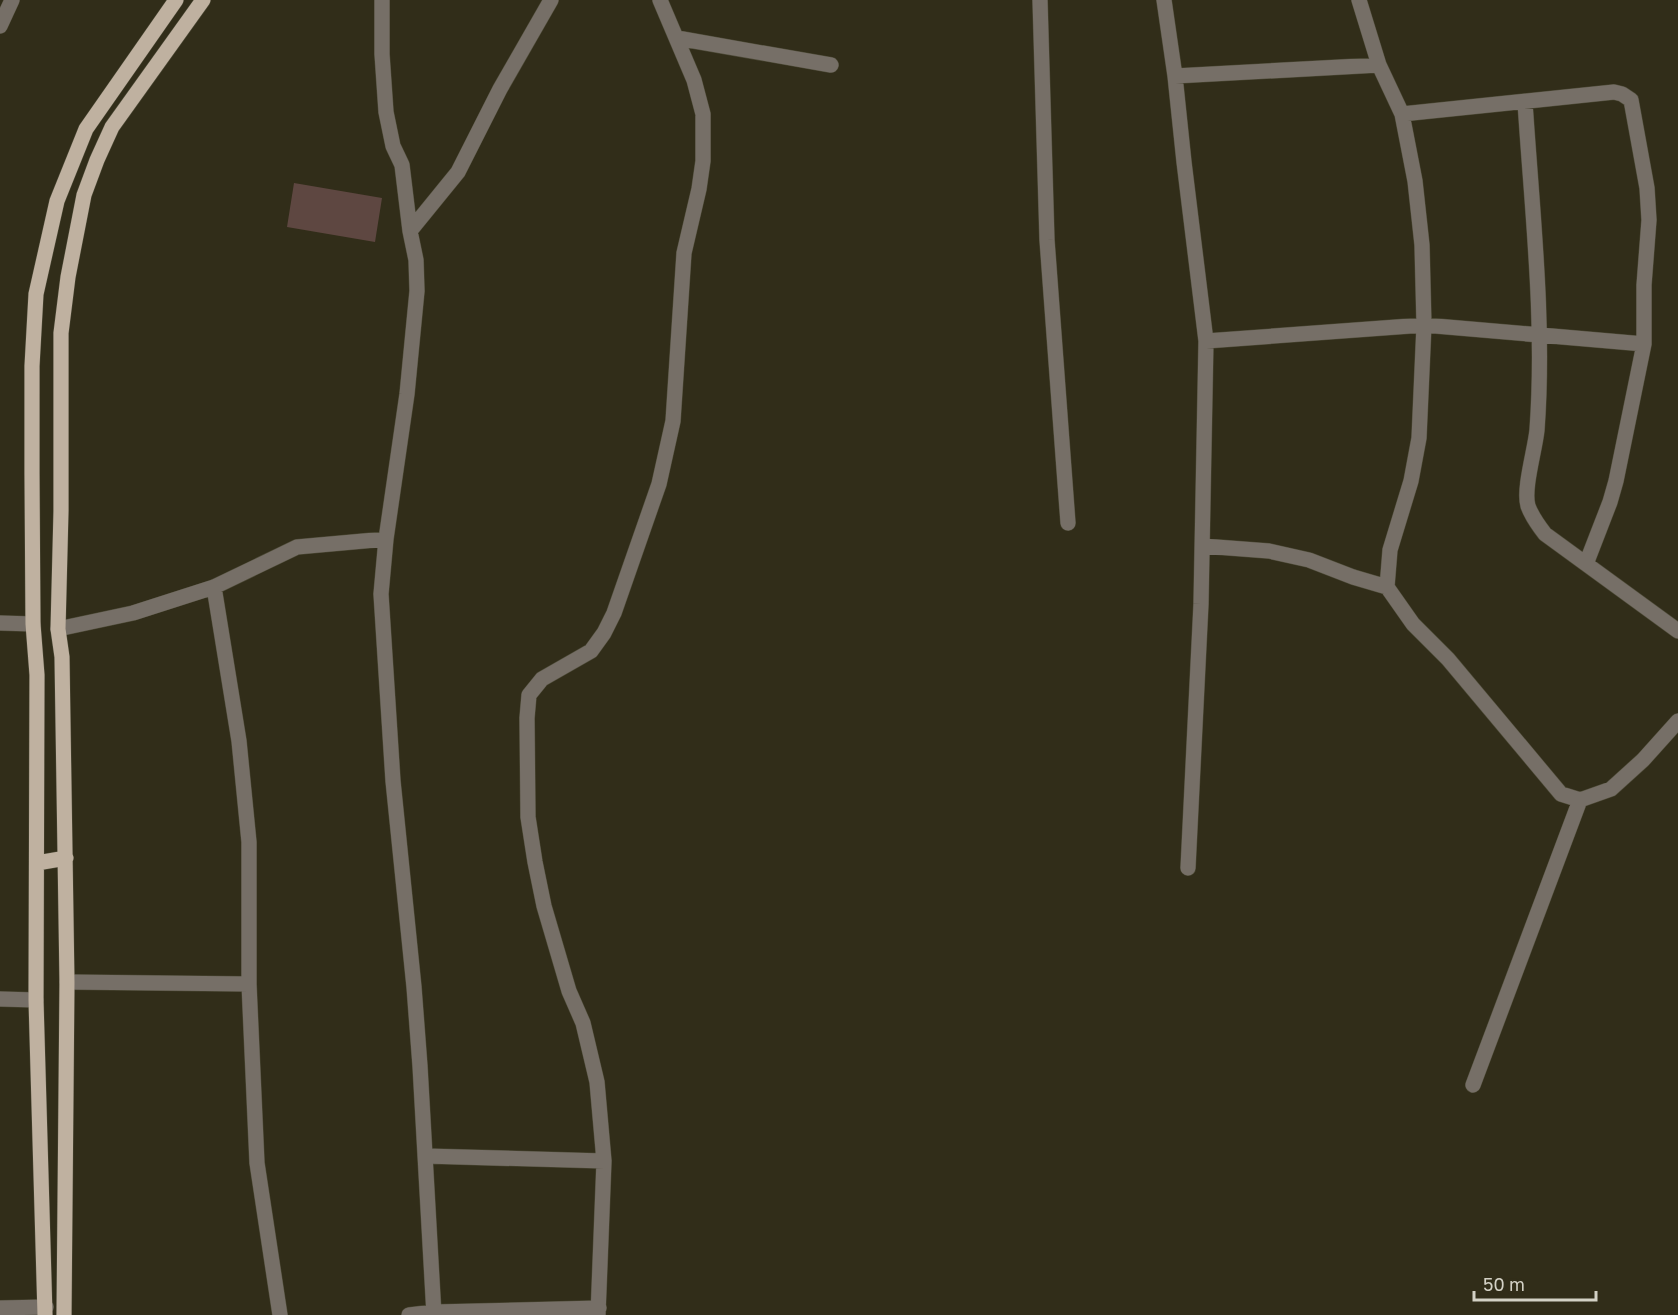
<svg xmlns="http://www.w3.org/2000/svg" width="1678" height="1315" font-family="'Golos Text',sans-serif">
  <rect width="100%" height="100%" fill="#312d19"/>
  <!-- building -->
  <path fill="#5e4741" d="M294 183 382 198 375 242 287 227Z"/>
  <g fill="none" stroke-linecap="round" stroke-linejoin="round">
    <defs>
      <path id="minor" d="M382 0V54L386 112 393 146 402 165 410 231 416 260 417 291 407 394 386 539 381 594 393 781 414 987 420 1066 434 1315
        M1040 0 1047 240 1068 523
        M1164 0 1175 76 1184 162 1206 341 1201 604 1188 868
        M1359 0 1379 65 1402 114 1415 181 1422 245 1424 325 1419 438 1411 481 1390 550 1387 587 1413 624 1448 659 1561 794 1580 800 1611 789 1643 760 1678 721
        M0 26 12 0
        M677 38 831 65
        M1175 76 1379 65
        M1525 102C1532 211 1545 321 1537 430 1535 450 1523 489 1528 506 1532 517 1538 525 1545 534L1678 631
        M1402 114 1614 92 1622 94 1631 100 1647 188 1649 220 1644 285V344L1616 481 1610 502 1586 564
        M410 231 458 172 500 89 551 0
        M1206 341 1424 325 1644 344
        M1203 546 1269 551 1309 560 1353 577 1387 587
        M214 587 239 741 249 842V984L257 1163 280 1315
        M0 623 33 624
        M58 629 133 613 214 587 297 547 386 539
        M67 982 249 984
        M0 999 36 1000
        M1473 1085 1580 800
        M425 1156 604 1161
        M0 1308 46 1307
        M409 1315 434 1312 599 1308
        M598 1315 604 1161 597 1082 583 1023 569 991 544 906 535 862 528 817 527 718 529 695 542 679 591 651 604 633 614 613 659 484 673 421 684 253 699 189 703 161V114L694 80 660 0"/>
      <path id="major" d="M37 863 66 858
        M45 1315 36 1000 37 675 33 624 32 474V366L36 294 57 201 86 129 176 0
        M64 1315 67 982 62 657 58 629 61 511V333L68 277 84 195 97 160 112 127 203 0"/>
    </defs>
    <!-- minor casing -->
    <use href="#minor" stroke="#4e4b38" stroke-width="16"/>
    <!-- major casing -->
    <use href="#major" stroke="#4e4b38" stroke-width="16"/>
    <!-- minor -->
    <use href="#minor" stroke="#766f67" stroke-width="15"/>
    <!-- major -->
    <use href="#major" stroke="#bfb1a0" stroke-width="15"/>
  </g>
  <!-- scale -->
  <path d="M1474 1291v9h122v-9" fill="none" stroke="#d3d1c5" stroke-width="3"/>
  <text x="1483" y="1291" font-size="18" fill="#d3d1c5" stroke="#312d19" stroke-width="4.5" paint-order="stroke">50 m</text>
</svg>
